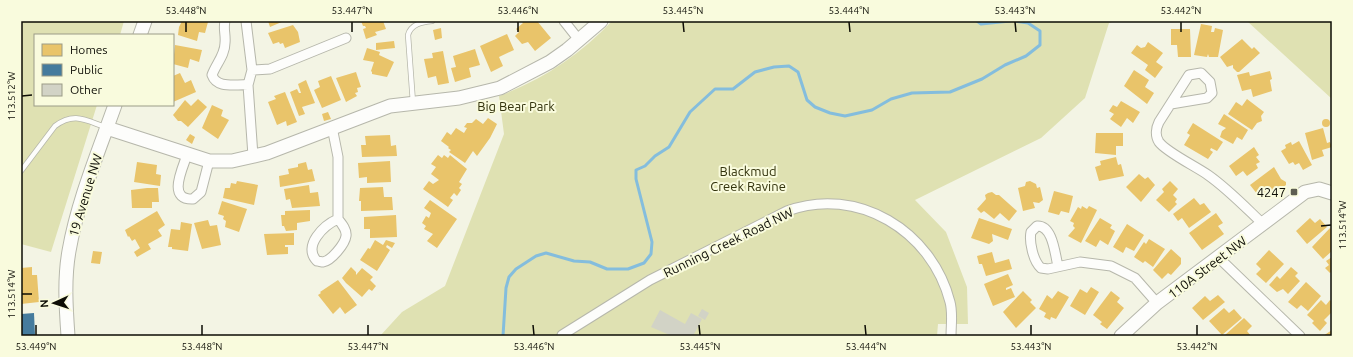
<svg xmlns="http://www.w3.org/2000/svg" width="1353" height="357" font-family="Ubuntu,sans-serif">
  <rect width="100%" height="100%" fill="#f3f4e4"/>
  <!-- green -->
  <path fill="#dfe1b2" d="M21 21H124L120 35H35V105H97L51 252 21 244Z
    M612 21H1115L1109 23 1085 98 1041 138 915 200 946 232 967 287 968 324H938L937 336H380L402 312 445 286 504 134 499 96C542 80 580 55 612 21Z
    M1247 21H1332V99Z"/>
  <!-- homes -->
  <path fill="#e9c46a" d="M182 21H205L208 22 205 33 199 32 197 41 178 35 179 27Z
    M268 21H284L270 27Z
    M361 21H383L386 29 375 32 377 35 366 39 363 29 366 28 365 26H363Z
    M521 21H537L551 38 535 51 528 42 522 44 515 36 519 32 516 29 523 23Z
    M1201 24 1212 26 1211 32H1214L1215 28 1223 30 1218 57H1209L1208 54 1207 57 1194 55Z
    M293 25 298 32 300 42 285 48 283 43 280 44 279 42 273 44 268 33Z
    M441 28 442 38 435 40 433 30Z
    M1171 29H1190L1191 57H1178L1177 45H1171Z
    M507 34 514 50 499 57 503 66 491 72 480 46Z
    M1242 39 1252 49 1254 47 1260 53 1239 72H1237L1233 68V65L1227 67 1220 57Z
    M394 41 395 48 376 50V43Z
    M1148 42 1163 53 1156 62 1163 67 1155 78 1145 70 1148 65 1131 53 1137 45 1141 48 1145 47Z
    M175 45 202 50 199 62 190 59 188 68 173 64Z
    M367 48 380 52 379 55 394 62 387 77 372 74V72L371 71 374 62 363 60Z
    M475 49 480 65 469 68 471 77 455 82 451 68 456 67 453 56Z
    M443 51 449 83 438 85 436 76 428 78 424 59 433 58 432 53Z
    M1134 70 1149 80 1145 87 1154 93 1147 104 1124 86Z
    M1270 71 1272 79 1270 80 1272 91 1253 97 1251 89 1242 91 1237 75 1249 72 1250 76Z
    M356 72 361 87 357 88 358 92 355 93 357 96 346 102 336 78Z
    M180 73 185 83 191 80 196 92 173 102V76Z
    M331 76 341 100 322 108 314 90 320 87 318 81Z
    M306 80 315 103 302 107 305 114 299 116 290 92 297 89 299 93H301L298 84Z
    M285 92 297 122 287 126 286 121 277 125 268 102 276 99 274 96Z
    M198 99 207 107 188 127 181 121H178L173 115 185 100 191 106Z
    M1247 99 1264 112 1261 116 1262 121 1257 123 1252 130 1228 114 1236 102 1242 106Z
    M1121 101 1140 112 1133 123 1127 118 1121 127 1110 119 1114 114 1109 111 1113 105 1117 107Z
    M212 105 223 110 221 116 229 120 218 139 202 128Z
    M328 112 331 119 324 121 322 114Z
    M1224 114 1248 130 1242 140 1237 137 1233 144 1220 137 1222 131 1226 128 1218 124Z
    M488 118 497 124 490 138 477 156 473 151 465 163 449 152 451 150 448 148 449 147 441 141 447 132 451 135 456 128 464 133 467 128 464 127 467 123H472L476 119 483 124Z
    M1322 123a4 4 0 1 1 8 0a4 4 0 1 1-8 0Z
    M1193 123 1223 142 1217 151 1211 148 1210 150 1213 152 1208 159 1184 145 1190 135 1187 133Z
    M1323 128 1327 143 1330 142 1332 147 1322 150 1324 156 1312 160 1305 133Z
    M1096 133H1123V146H1116V155L1095 153Z
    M190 134 195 137 192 144 186 140Z
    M390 135 391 146 396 145 397 156 362 157 361 145H366L365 136Z
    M1299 141 1312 165 1303 170 1299 163 1295 165 1293 162 1289 164 1281 151 1286 148 1285 145 1291 142 1292 145Z
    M1254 147 1259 155 1256 157 1260 162 1256 164 1258 168 1247 176 1243 171 1236 176 1229 166Z
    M438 155 442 158 444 155 448 158 450 155 467 169 459 182 462 184 459 188 461 190 457 196 454 193 450 198 453 200 448 207 423 189 429 181 433 184 439 180 431 174 436 167 431 164Z
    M1116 157 1118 165 1121 164 1124 176 1099 181 1095 167 1101 165 1100 161Z
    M390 161 391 182 367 183V177L359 178 358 163Z
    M137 162 157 165 156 174 161 175 160 186 134 182Z
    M306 162 308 170 312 169 315 181 280 187 279 176 289 174 288 169 298 167V164Z
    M1274 167 1281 179 1286 182V185L1269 198 1266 197 1264 191 1258 195 1250 185Z
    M1139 174 1145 179 1148 177 1155 185 1141 202 1126 187Z
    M237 181 258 185 254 205 223 198 225 188H230L231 183 236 184Z
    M1030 181 1036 184 1037 188 1040 187 1043 200 1039 203 1033 202 1035 208 1023 211 1018 188 1025 186 1026 182Z
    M1170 181 1178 189 1173 195 1177 199 1175 202 1177 204 1169 212 1156 200 1164 192 1162 189Z
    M309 185 310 193 318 192 320 206 292 208 290 199 286 200 284 189Z
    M383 187 384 197H392L393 210 361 211V201H359L360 188Z
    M147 188H158L159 202H152V208H132L131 190Z
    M1054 191 1073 196 1069 213 1061 211 1059 215 1048 212Z
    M988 193 992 192 996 195H999L1017 211 1009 221 1000 213 994 219 984 211 981 213 977 209 986 199 985 195Z
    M1194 198 1200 205 1204 203 1211 212 1189 228 1182 218 1178 221 1173 214Z
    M430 200 457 219 437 248 427 241 433 234 424 229 426 226 422 223 426 216 429 218 431 213 424 208Z
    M222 201 247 209 239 232 225 227 226 221 223 219 224 216 218 214Z
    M1082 206 1087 209 1089 206 1097 210 1081 243 1068 236 1075 228 1073 226 1074 223 1070 221 1078 207 1081 209Z
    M310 210V221L297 223V230L286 231 284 226H282L281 215H285V211Z
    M157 211 165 225 158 230 162 236 148 244 151 249 137 257 134 252 140 248 135 239 132 241 129 236 128 237 125 230Z
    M1216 213 1223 223 1218 226 1224 234 1202 250 1189 233Z
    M396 215 397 237 370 238V229H364V217Z
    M979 218 1012 229 1008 240 992 234 993 241 989 244 971 238Z
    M1100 218 1112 225 1110 228 1115 231 1108 245 1100 240 1096 247 1085 241Z
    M1310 218 1315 223 1320 219 1327 227 1307 244 1296 231Z
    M208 220 210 226 217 225 221 245 202 249 194 223Z
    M181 222 192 224 188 251 172 249V247H168L171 229 180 230Z
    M1127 224 1144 235 1134 251 1126 247 1123 253 1113 247Z
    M1330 228 1332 230V251L1323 259 1312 247Z
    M294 233V245H285V247H288V254L267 255 264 234Z
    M1149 239 1165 249 1153 267 1145 261 1143 263 1134 257 1144 242 1146 244Z
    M375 240 383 245 386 240 395 243 392 248 387 245 386 247 390 250 377 271 360 260 368 248 370 249Z
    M1171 249 1181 258V264L1171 275 1168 273 1162 279 1153 270Z
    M1269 250 1284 264 1266 283 1256 274 1261 269 1256 264Z
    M93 251 102 252 100 264 91 263Z
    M992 252 995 263 1009 259 1012 269 986 276 982 264H979L977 256Z
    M1332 257V271L1330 273 1325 268 1329 265 1326 261Z
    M32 267V275H37L39 302 21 304V268Z
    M351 267 356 272V275L362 268 373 277 370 280 376 286 372 291 369 289 362 297 346 283 342 278Z
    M1291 267 1298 273 1295 276 1300 281 1288 294 1283 289 1277 292 1269 285 1277 276 1280 279Z
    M1008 274 1013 285 1006 288V290L1011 288 1015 297 993 306 984 284Z
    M338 280 357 305 345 314 340 307 333 314 318 295 321 293 320 292Z
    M1306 282 1321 296 1308 311 1301 305 1297 309 1288 302Z
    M1091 287 1099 292 1085 315 1070 306 1080 289 1087 293Z
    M1023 291 1032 300 1030 302 1036 308 1016 328 1003 312Z
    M1058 291 1069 297 1056 319 1051 317 1050 320 1044 317 1046 313 1039 309 1047 295 1052 299Z
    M1111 291 1120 298 1117 302 1124 308 1107 329 1100 324 1102 322 1093 315Z
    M1218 295 1225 302 1203 320 1192 308 1205 296 1210 301Z
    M1321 300 1326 305 1330 300 1332 302V312L1324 320 1327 323 1320 331 1312 323 1314 321 1307 315Z
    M1224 308 1229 313 1234 309 1242 318 1222 335 1209 321Z
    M1244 318 1252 326 1247 331 1251 336H1226L1225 335Z
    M1332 330V336H1323Z"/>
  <!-- public -->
  <path fill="#457b9d" d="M34 313 35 335 21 336V314Z"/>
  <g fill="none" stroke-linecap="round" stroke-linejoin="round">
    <!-- stream -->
    <path stroke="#84bddd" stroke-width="3" d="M977 21 981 24 1010 21
      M503 336 506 288 509 277 516 269 536 256 546 253 574 261 590 262 607 269H628L644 263 651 254 652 242 636 179V170L645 166 655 156 669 147 690 112 715 89H733L755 72 774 67 789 66 798 72 807 100 815 107 830 113 845 116 872 110 891 99 912 93 950 92 982 79 1005 65 1026 56 1040 45V31L1028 23 1015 21"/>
  </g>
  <!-- building -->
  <path fill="#d2d3c6" d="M702 309 709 313 705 320 698 316Z
    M660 310 685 324 691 313 702 319 693 336H672L651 327Z"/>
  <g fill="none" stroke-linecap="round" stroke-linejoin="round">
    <defs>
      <path id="lane" d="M413 103 408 35C411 24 422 22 432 21
        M21 171 55 126C74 112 85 120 105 127"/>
      <path id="street" d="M225 21C223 29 226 35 225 43 225 55 216 64 212 75 217 89 235 84 248 85
        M246 21 252 70
        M564 21 579 40
        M1171 104 1207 98 1212 93 1210 82 1201 73 1189 75 1159 122C1156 128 1155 136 1159 142 1166 152 1197 167 1208 175 1228 189 1245 207 1263 224
        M332 127 338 157V219
        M187 155C182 170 167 200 193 199L201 192 209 161
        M253 156 248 85 252 70 270 69 346 38
        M338 219C342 224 347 230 346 236 345 244 331 261 323 262 322 262 318 261 317 261 302 246 324 225 338 219Z
        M1219 258 1300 336
        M1058 266C1055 255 1053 225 1037 226L1031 232C1029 241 1033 261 1041 268L1048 269 1080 262 1111 266 1135 278 1157 303
        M562 335 650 280 787 211C857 185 932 231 950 302 953 313 951 325 951 336"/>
      <path id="secondary" d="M140 35 145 21
        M107 128 209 161H232L267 153 390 106 459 98 500 88 550 62 567 50 601 21
        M68 336C66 308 64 279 69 251 78 200 98 153 115 105
        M1121 336 1157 303 1305 192 1319 189 1332 193"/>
    </defs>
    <!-- lane casing -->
    <use href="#lane" stroke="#b6b7ab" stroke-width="6"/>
    <!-- street casing -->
    <use href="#street" stroke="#b6b7ab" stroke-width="11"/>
    <!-- secondary casing -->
    <use href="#secondary" stroke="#b6b7ab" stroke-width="15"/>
    <!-- lane -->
    <use href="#lane" stroke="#fdfdfb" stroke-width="4.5"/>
    <!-- street -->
    <use href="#street" stroke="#fdfdfb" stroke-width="9"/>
    <!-- secondary -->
    <use href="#secondary" stroke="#fdfdfb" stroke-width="13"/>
  </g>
  <!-- ticks -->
  <path fill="none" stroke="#0d0d05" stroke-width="1.5" d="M186 22V32M352 22V32M518 22V32M683 22 684 32M849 22 850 32M1015 22 1016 32M1181 22V32M22 96 32 95M1321 226 1331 225M22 294H32M36 325V335M202 325V335M368 325V335M533 325 534 335M699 325 700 335M865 325 866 335M1031 325V335M1197 325V335"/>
  <!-- markers -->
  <rect fill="#5e5e53" stroke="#f9fbdd" stroke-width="1.5" x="1290" y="188" width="8" height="8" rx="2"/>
  <g text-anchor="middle" stroke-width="4" stroke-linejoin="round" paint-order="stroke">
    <!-- park labels -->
    <g font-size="13" fill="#32320c" stroke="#f9fbdd">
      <text x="516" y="111">Big Bear Park</text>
      <text x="748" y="176">Blackmud<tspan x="748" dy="15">Creek Ravine</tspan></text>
    </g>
    <!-- poi labels -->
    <g font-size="13" fill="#0d0d05" stroke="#f9fbdd" text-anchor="end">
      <text x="1286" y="197">4247</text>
    </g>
    <!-- street labels -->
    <g font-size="13" fill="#0d0d05" stroke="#f9fbdd">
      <text transform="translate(85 195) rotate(-73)" y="5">19 Avenue NW</text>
      <text transform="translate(728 242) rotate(-26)" y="5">Running Creek Road NW</text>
      <text transform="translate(1207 267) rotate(-37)" y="5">110A Street NW</text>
    </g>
  </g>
  <!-- border -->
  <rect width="1353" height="357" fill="none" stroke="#f9fbdd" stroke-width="44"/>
  <!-- legend -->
  <rect x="34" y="34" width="140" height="72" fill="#f9fbdd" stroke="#9b9c87"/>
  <rect x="42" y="44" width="20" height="12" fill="#e9c46a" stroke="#9b9c87"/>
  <text x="70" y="54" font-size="12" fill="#0d0d05">Homes</text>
  <rect x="42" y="64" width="20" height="12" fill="#457b9d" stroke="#9b9c87"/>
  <text x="70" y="74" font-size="12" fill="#0d0d05">Public</text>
  <rect x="42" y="84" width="20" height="12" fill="#d2d3c6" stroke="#9b9c87"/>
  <text x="70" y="94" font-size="12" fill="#0d0d05">Other</text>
  <!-- north arrow -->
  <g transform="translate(54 303) rotate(267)" stroke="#f9fbdd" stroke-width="3" paint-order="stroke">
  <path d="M0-3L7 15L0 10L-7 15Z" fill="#0d0d05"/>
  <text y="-6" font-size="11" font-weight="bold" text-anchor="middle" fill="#0d0d05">N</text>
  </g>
  <rect x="22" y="22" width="1309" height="313" fill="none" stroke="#0d0d05" stroke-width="1.5"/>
  <g font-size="10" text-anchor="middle" fill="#0d0d05">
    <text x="186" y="14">53.448°N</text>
    <text x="352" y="14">53.447°N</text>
    <text x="518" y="14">53.446°N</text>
    <text x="683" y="14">53.445°N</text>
    <text x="849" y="14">53.444°N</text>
    <text x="1015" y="14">53.443°N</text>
    <text x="1181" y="14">53.442°N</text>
    <text transform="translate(11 96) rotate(-90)" y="4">113.512°W</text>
    <text transform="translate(1342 225) rotate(-90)" y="4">113.514°W</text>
    <text transform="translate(11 294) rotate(-90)" y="4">113.514°W</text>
    <text x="36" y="350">53.449°N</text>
    <text x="202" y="350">53.448°N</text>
    <text x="368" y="350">53.447°N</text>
    <text x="534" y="350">53.446°N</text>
    <text x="700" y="350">53.445°N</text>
    <text x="866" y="350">53.444°N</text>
    <text x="1031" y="350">53.443°N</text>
    <text x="1197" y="350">53.442°N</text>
  </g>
</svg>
